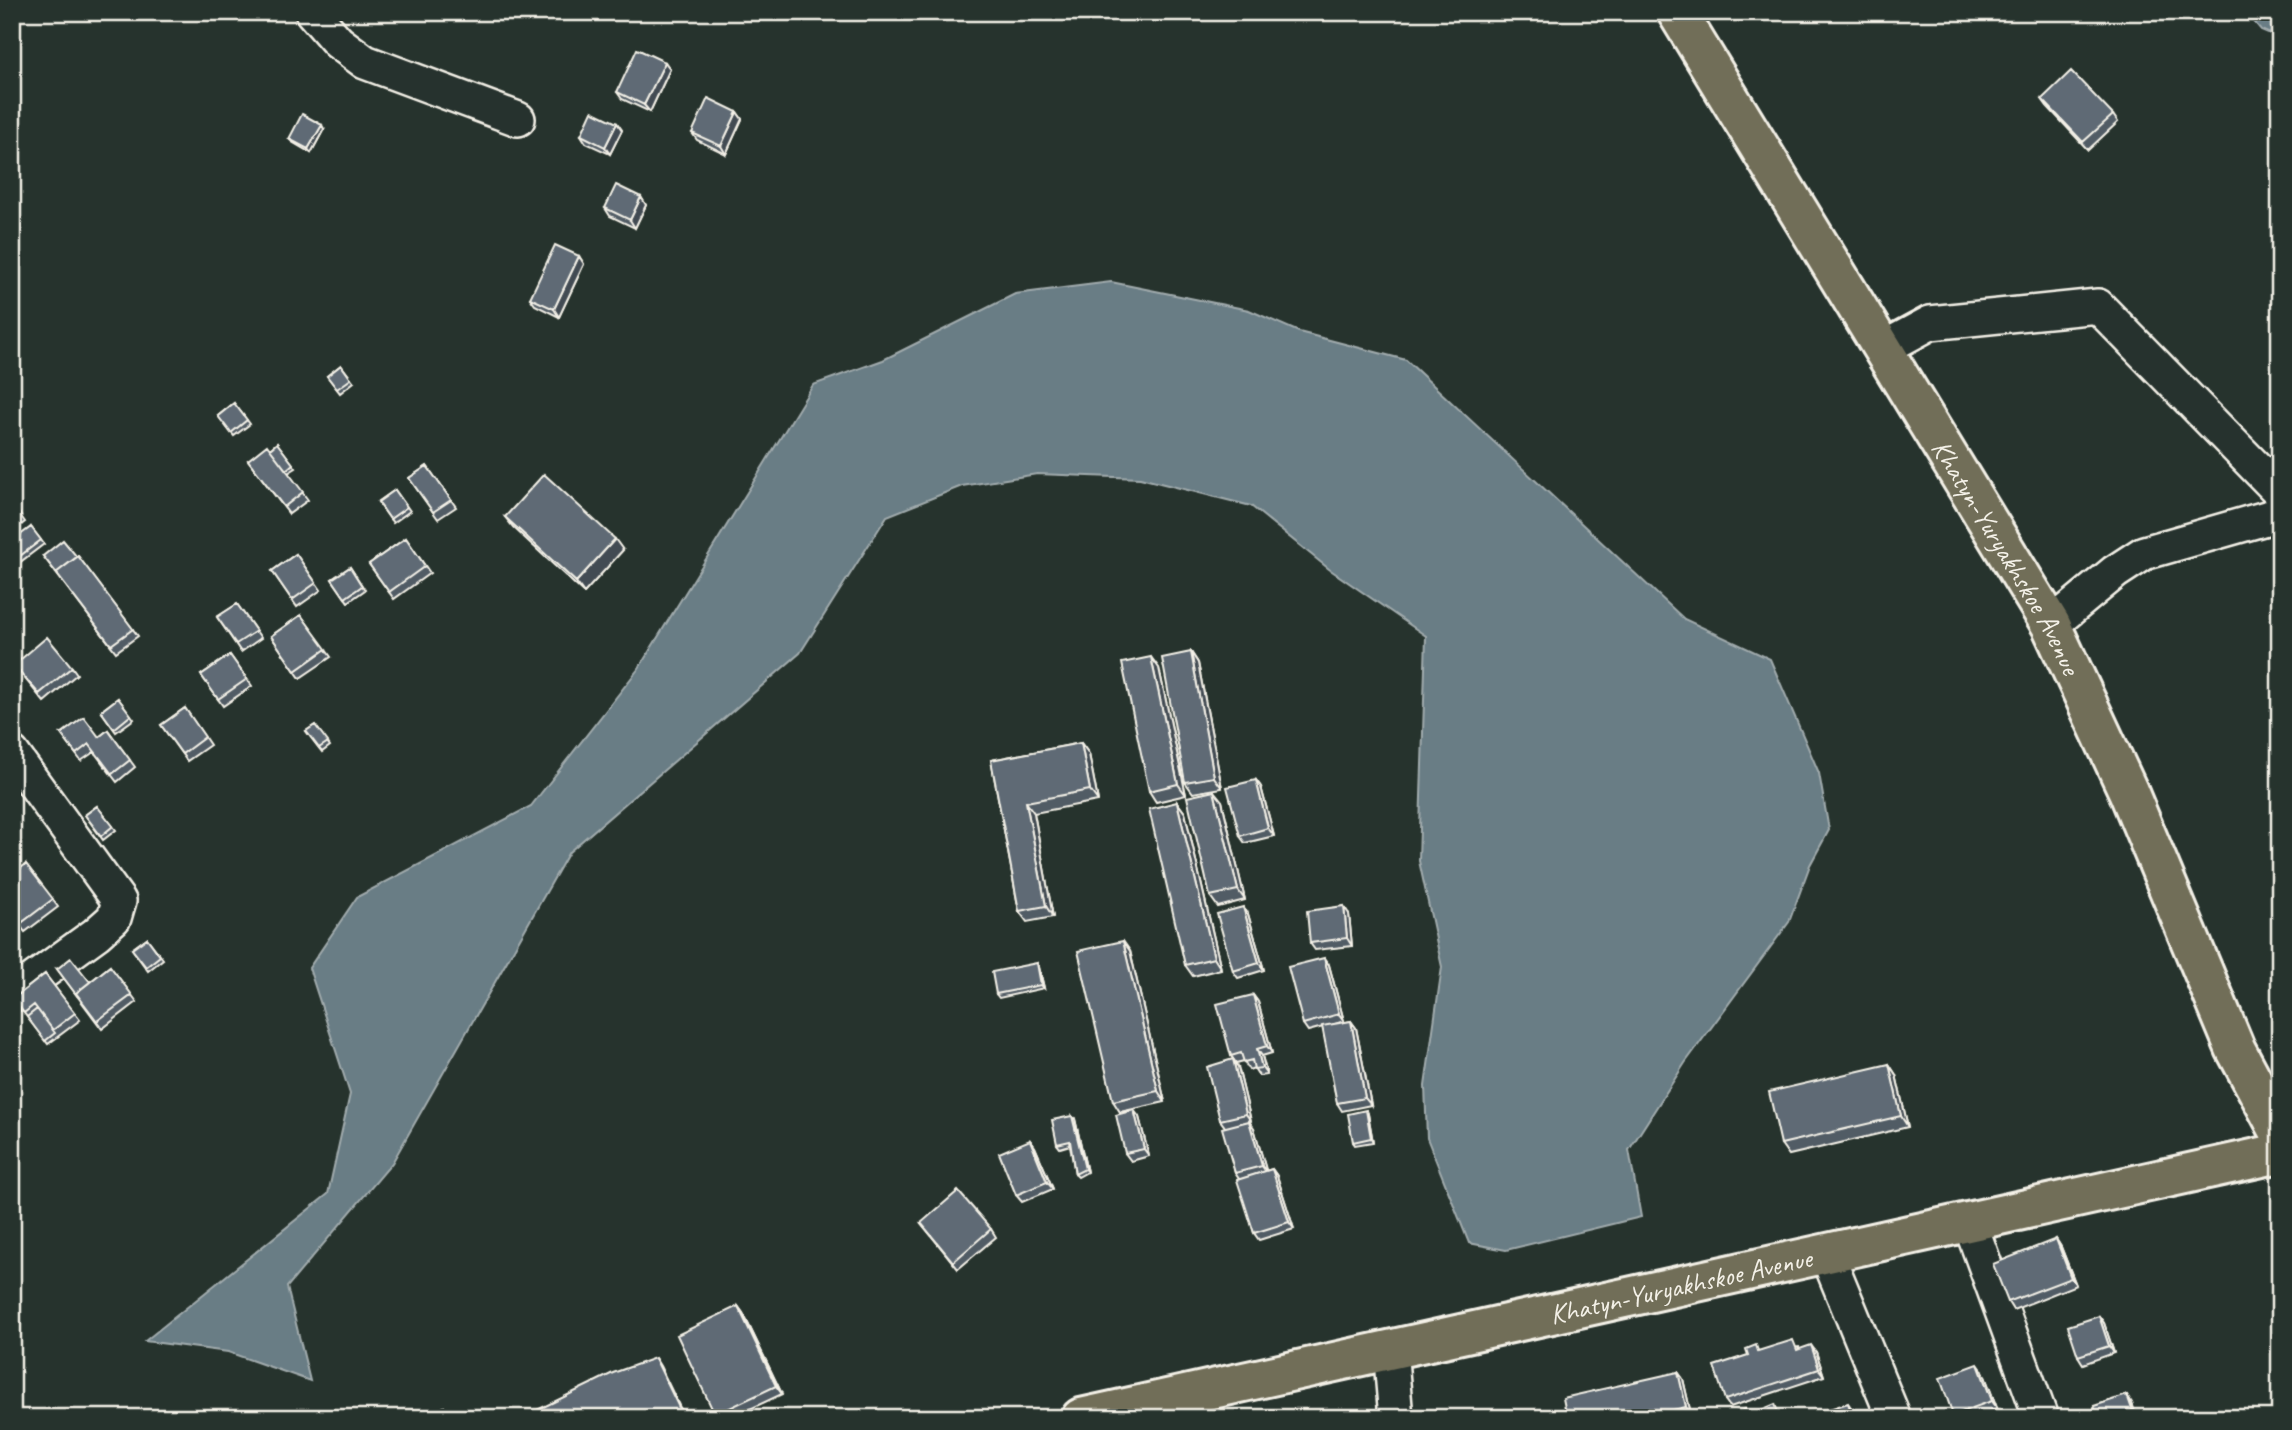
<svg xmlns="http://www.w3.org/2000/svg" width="2292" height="1430" font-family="Caveat,sans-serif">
  <rect width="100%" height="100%" fill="#26332d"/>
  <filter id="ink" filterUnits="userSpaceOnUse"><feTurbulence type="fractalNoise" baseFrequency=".0143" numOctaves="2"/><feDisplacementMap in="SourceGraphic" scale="14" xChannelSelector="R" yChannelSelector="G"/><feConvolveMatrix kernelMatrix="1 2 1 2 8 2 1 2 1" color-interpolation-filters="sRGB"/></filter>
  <g filter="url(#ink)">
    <!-- water -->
    <path fill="#697d85" stroke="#a1abad" stroke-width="2" d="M2246 12H2280V38L2261 30Z
      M1111 282 1249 310 1299 332 1406 360 1684 619 1770 659 1819 773 1829 830 1810 865 1789 922 1685 1063 1629 1150 1641 1217 1506 1250 1469 1243 1427 1138 1425 1086 1442 967 1419 861 1426 636 1329 569 1251 506 1140 478 1037 474 962 486 887 516 800 653 569 852 392 1163 287 1287 310 1381 228 1352 145 1341 328 1194 350 1094 309 968 357 897 531 806 639 668 813 385 883 360 1015 294Z"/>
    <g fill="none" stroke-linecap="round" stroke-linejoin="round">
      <defs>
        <path id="minor" d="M312 12 338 42 365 62 518 119
          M1882 349 1930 323 2098 306 2280 492
          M2051 625 2115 572 2144 553 2280 514
          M12 753 119 901 114 918 96 934 12 995
          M1969 1221 2041 1418
          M1826 1252 1894 1418
          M1390 1348 1396 1418"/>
        <g id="major">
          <path id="s1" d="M1677 12 2051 625 2128 791 2235 1048 2280 1132"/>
          <path id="s2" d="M1081 1418 2280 1153"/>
        </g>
      </defs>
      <!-- minor casing -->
      <use href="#minor" stroke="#f4f1e8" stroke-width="38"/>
      <!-- major casing -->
      <use href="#major" stroke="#f4f1e8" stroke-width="44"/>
      <!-- minor -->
      <use href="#minor" stroke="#26332d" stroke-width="33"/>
      <!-- major -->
      <use href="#major" stroke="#716e59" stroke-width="38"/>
    </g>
    <!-- wall -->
    <path fill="#515c65" stroke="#f4f1e8" stroke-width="2" d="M490 12H504L502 18Z
      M665 62 670 69 650 112 622 99 617 92Z
      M2042 99 2113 115 2118 122 2088 150 2047 106Z
      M737 112 742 119 726 154 697 140 692 133Z
      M617 123 622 130 610 154 586 143 581 135Z
      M324 129 311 153 292 142 289 139Z
      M641 197 646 205 635 228 610 216 605 208Z
      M579 256 584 264 559 317 535 305 530 298Z
      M341 365 354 382 340 393 327 376Z
      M234 403 250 424 234 436 218 416Z
      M277 443 296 468 288 473 308 500 289 514 248 460 270 449Z
      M427 466 456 507 438 519 409 478Z
      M395 490 410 511 393 523 378 502Z
      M12 504 25 522 12 532Z
      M505 517 623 550 584 593 513 527Z
      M31 527 44 544 19 563 12 554Z
      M406 538 430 573 394 599 369 564Z
      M296 554 321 590 297 607 272 571Z
      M43 556H78L138 636 116 652Z
      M350 567 365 590 348 602 332 579Z
      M237 604 261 638 241 652 217 617Z
      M301 615 331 657 300 678 271 636Z
      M1191 652 1198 663 1222 788 1193 793 1185 782Z
      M230 655 252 686 223 706 201 675Z
      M14 665 72 667 77 674 44 702Z
      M1159 668 1186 795 1156 802 1149 791Z
      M118 698 134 719 116 732 101 711Z
      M185 708 210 745 187 761 161 725Z
      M315 725 330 746 322 752 306 731Z
      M108 730 135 767 117 782 94 752 81 761 61 734 99 737Z
      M1081 743 1089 754 1098 801 1034 813 1053 917 1027 922 1019 911 991 760Z
      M1256 780 1261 787 1274 836 1245 843 1240 836Z
      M1222 801 1245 900 1218 907 1210 896Z
      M1177 802 1185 813 1221 969 1193 976 1185 965Z
      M97 806 116 830 103 840 85 815Z
      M26 864 58 907 25 932 12 915Z
      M1248 914 1264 970 1238 978 1233 971Z
      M1349 914 1352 946 1315 950 1310 943Z
      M147 938 163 959 148 971 132 949Z
      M1130 951 1165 1102 1120 1112 1113 1101Z
      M1037 963 1039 967 1044 988 999 998 996 994Z
      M1329 965 1344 1021 1332 1025 1351 1021 1356 1028 1371 1105 1342 1111 1337 1103 1323 1027 1308 1031 1303 1024Z
      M110 966 137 1002 102 1029 57 969 90 982Z
      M45 974 80 1020 48 1044 13 999Z
      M1253 995 1258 1002 1272 1053 1262 1056 1267 1075 1259 1076 1254 1068 1249 1070 1244 1061 1236 1063 1231 1056Z
      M1889 1064 1896 1075 1908 1127 1789 1155 1781 1144Z
      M1238 1067 1251 1121 1249 1122 1254 1128 1266 1171 1272 1169 1277 1176 1294 1229 1259 1240 1254 1233 1239 1179 1235 1173 1225 1127 1220 1120Z
      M1368 1114 1373 1142 1355 1145 1353 1142Z
      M1139 1117 1149 1156 1131 1161 1125 1153Z
      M1075 1119 1087 1172 1078 1177 1075 1174 1070 1145 1060 1148 1057 1144Z
      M1030 1140 1035 1147 1053 1189 1022 1202 1016 1195Z
      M921 1223 991 1229 996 1237 958 1269Z
      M2056 1239 2061 1247 2076 1285 2013 1310 2008 1302Z
      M738 1306 743 1313 782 1394 731 1418H717L715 1415Z
      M2099 1316 2104 1323 2114 1353 2083 1364 2078 1356Z
      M1799 1347V1349L1816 1352 1824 1376 1730 1407 1725 1400 1760 1351Z
      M1983 1371 1997 1408 1972 1418H1955L1953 1415Z
      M1678 1372 1683 1379 1691 1414 1677 1418H1567Z"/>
    <!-- shaded-wall -->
    <path fill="#424b52" stroke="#f4f1e8" stroke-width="2" d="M498 12H504L502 18Z
      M665 62 670 69 650 112 644 105Z
      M737 112 742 119 726 154 721 146Z
      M617 123 622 130 610 154 605 147Z
      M322 125 324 129 311 153 308 149Z
      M641 197 646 205 635 228 630 220Z
      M579 256 584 264 559 317 554 309Z
      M615 539 623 550 584 593 576 582Z
      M1191 652 1198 663 1222 788 1214 777Z
      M1151 657 1159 668 1186 795 1178 784Z
      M1081 743 1089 754 1098 801 1090 790Z
      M1256 780 1261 787 1274 836 1268 828Z
      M1214 791 1222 801 1245 900 1238 890Z
      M1026 802 1034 813 1053 917 1046 906Z
      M1177 802 1185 813 1221 969 1214 958Z
      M1344 906 1349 914 1352 946 1347 938Z
      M1243 907 1248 914 1264 970 1259 963Z
      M1123 941 1130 951 1165 1102 1158 1091Z
      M1324 958 1329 965 1344 1021 1339 1014Z
      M1037 963 1039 967 1044 988 1041 985Z
      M1253 995 1258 1002 1272 1053 1267 1046Z
      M1351 1021 1356 1028 1371 1105 1365 1098Z
      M1257 1049 1262 1056 1267 1075 1262 1068Z
      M1233 1059 1238 1067 1251 1121 1246 1114Z
      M1889 1064 1896 1075 1908 1127 1901 1116Z
      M1134 1110 1139 1117 1149 1156 1144 1149Z
      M1366 1110 1368 1114 1373 1142 1371 1138Z
      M1072 1116 1075 1119 1087 1172 1085 1169Z
      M1249 1121 1254 1128 1267 1173 1262 1166Z
      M1030 1140 1035 1147 1053 1189 1047 1182Z
      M1272 1169 1277 1176 1294 1229 1289 1222Z
      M2056 1239 2061 1247 2076 1285 2071 1278Z
      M738 1306 743 1313 782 1394 776 1386Z
      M2099 1316 2104 1323 2114 1353 2109 1346Z
      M1811 1345 1816 1352 1824 1376 1819 1369Z
      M655 1358 660 1366 685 1418H684Z
      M1978 1364 1983 1371 1997 1408 1992 1401Z
      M1678 1372 1683 1379 1691 1414 1686 1407Z
      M2127 1395 2132 1403 2137 1418H2135Z
      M1848 1403 1853 1410 1856 1418H1853Z"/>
    <!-- building -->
    <path fill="#5e6b75" stroke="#f4f1e8" stroke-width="2" d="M637 49 665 62 644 105 617 92Z
      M2071 71 2113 115 2083 142 2042 99Z
      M708 98 737 112 721 146 692 133Z
      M592 111 617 123 605 147 581 135Z
      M302 114 322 125 308 149 289 139Z
      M616 185 641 197 630 220 605 208Z
      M555 245 579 256 554 309 530 298Z
      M341 365 351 379 337 389 327 376Z
      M234 403 247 420 231 433 218 416Z
      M277 443 293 464 286 470 270 449Z
      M267 445 303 492 284 507 248 460Z
      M427 466 451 500 433 512 409 478Z
      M544 474 615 539 576 582 505 517Z
      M395 490 407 507 390 519 378 502Z
      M12 504 20 514 12 520Z
      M31 527 41 540 16 559 12 554V541Z
      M406 538 425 566 389 592 369 564Z
      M63 540 77 557 56 573 59 576 43 556Z
      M296 554 316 583 292 600 272 571Z
      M78 556 133 629 111 645 56 573Z
      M350 567 362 586 345 598 332 579Z
      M237 604 256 631 236 644 217 617Z
      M301 615 326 649 295 671 271 636Z
      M47 637 72 667 39 694 14 665Z
      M1191 652 1214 777 1185 782 1162 658Z
      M230 655 247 679 218 699 201 675Z
      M1151 657 1178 784 1149 791 1122 663Z
      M118 698 131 715 114 729 101 711Z
      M185 708 205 737 182 754 161 725Z
      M84 717 99 737 108 730 130 760 112 774 89 744 76 754 61 734Z
      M315 725 328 742 319 748 306 731Z
      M1081 743 1090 790 1026 802 1046 906 1019 911 991 760Z
      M1256 780 1268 828 1240 836 1227 787Z
      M1214 791 1238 890 1210 896 1187 797Z
      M1177 802 1214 958 1185 965 1149 809Z
      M97 806 113 826 101 836 85 815Z
      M26 864 53 899 20 924 12 914V875Z
      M1344 906 1347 938 1310 943 1307 911Z
      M1243 907 1259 963 1233 971 1217 914Z
      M147 938 160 956 146 967 132 949Z
      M1123 941 1158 1091 1113 1101 1078 951Z
      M71 958 90 982 76 993 78 997 57 969Z
      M1324 958 1339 1014 1303 1024 1288 967Z
      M1037 963 1041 985 996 994 992 972Z
      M110 966 132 995 97 1021 76 993Z
      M45 974 75 1013 53 1030 34 1005 24 1013 13 999Z
      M1253 995 1267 1046 1257 1049 1262 1068 1254 1069 1252 1060 1244 1062 1241 1053 1231 1056 1217 1004Z
      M37 1009 55 1033 45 1041 27 1017Z
      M1351 1021 1365 1098 1337 1103 1322 1026Z
      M1233 1059 1246 1114 1220 1120 1207 1067Z
      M1889 1064 1901 1116 1781 1144 1769 1092Z
      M1134 1110 1144 1149 1125 1153 1116 1115Z
      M1366 1110 1371 1138 1353 1142 1348 1114Z
      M1072 1116 1085 1169 1075 1174 1070 1141 1057 1144 1052 1120Z
      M1249 1121 1262 1166 1235 1173 1222 1128Z
      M1030 1140 1047 1182 1016 1195 999 1153Z
      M1272 1169 1289 1222 1254 1233 1237 1180Z
      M958 1191 991 1229 953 1262 921 1223Z
      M2056 1239 2071 1278 2008 1302 1993 1264Z
      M738 1306 776 1386 715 1415 677 1335Z
      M2099 1316 2109 1346 2078 1356 2068 1326Z
      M1793 1340 1797 1350 1811 1345 1819 1369 1725 1400 1714 1366 1748 1355 1746 1349 1756 1345 1758 1351Z
      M655 1358 684 1418H531L529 1414 613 1373Z
      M1978 1364 1992 1401 1953 1415 1940 1378Z
      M1678 1372 1686 1407 1639 1418H1567L1563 1398Z
      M2127 1395 2135 1418H2098L2094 1406Z
      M1848 1403 1853 1418H1822L1820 1412Z
      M1775 1404 1780 1418H1735L1733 1414 1745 1409 1747 1416Z
      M444 1407 449 1418H423Z"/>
  </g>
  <g text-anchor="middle" stroke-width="5" stroke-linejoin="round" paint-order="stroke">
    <!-- street labels -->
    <g font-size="28" fill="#f4f1e8" stroke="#26332d">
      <text dy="10" stroke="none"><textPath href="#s1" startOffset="637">Khatyn-Yuryakhskoe Avenue</textPath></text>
      <text dy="10" stroke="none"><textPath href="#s2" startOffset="614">Khatyn-Yuryakhskoe Avenue</textPath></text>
    </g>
  </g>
  <!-- margin -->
  <rect width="2292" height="1430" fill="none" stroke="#26332d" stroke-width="42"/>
  <rect x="21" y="21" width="2250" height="1388" fill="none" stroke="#f4f1e8" stroke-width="2.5" filter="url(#ink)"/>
</svg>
